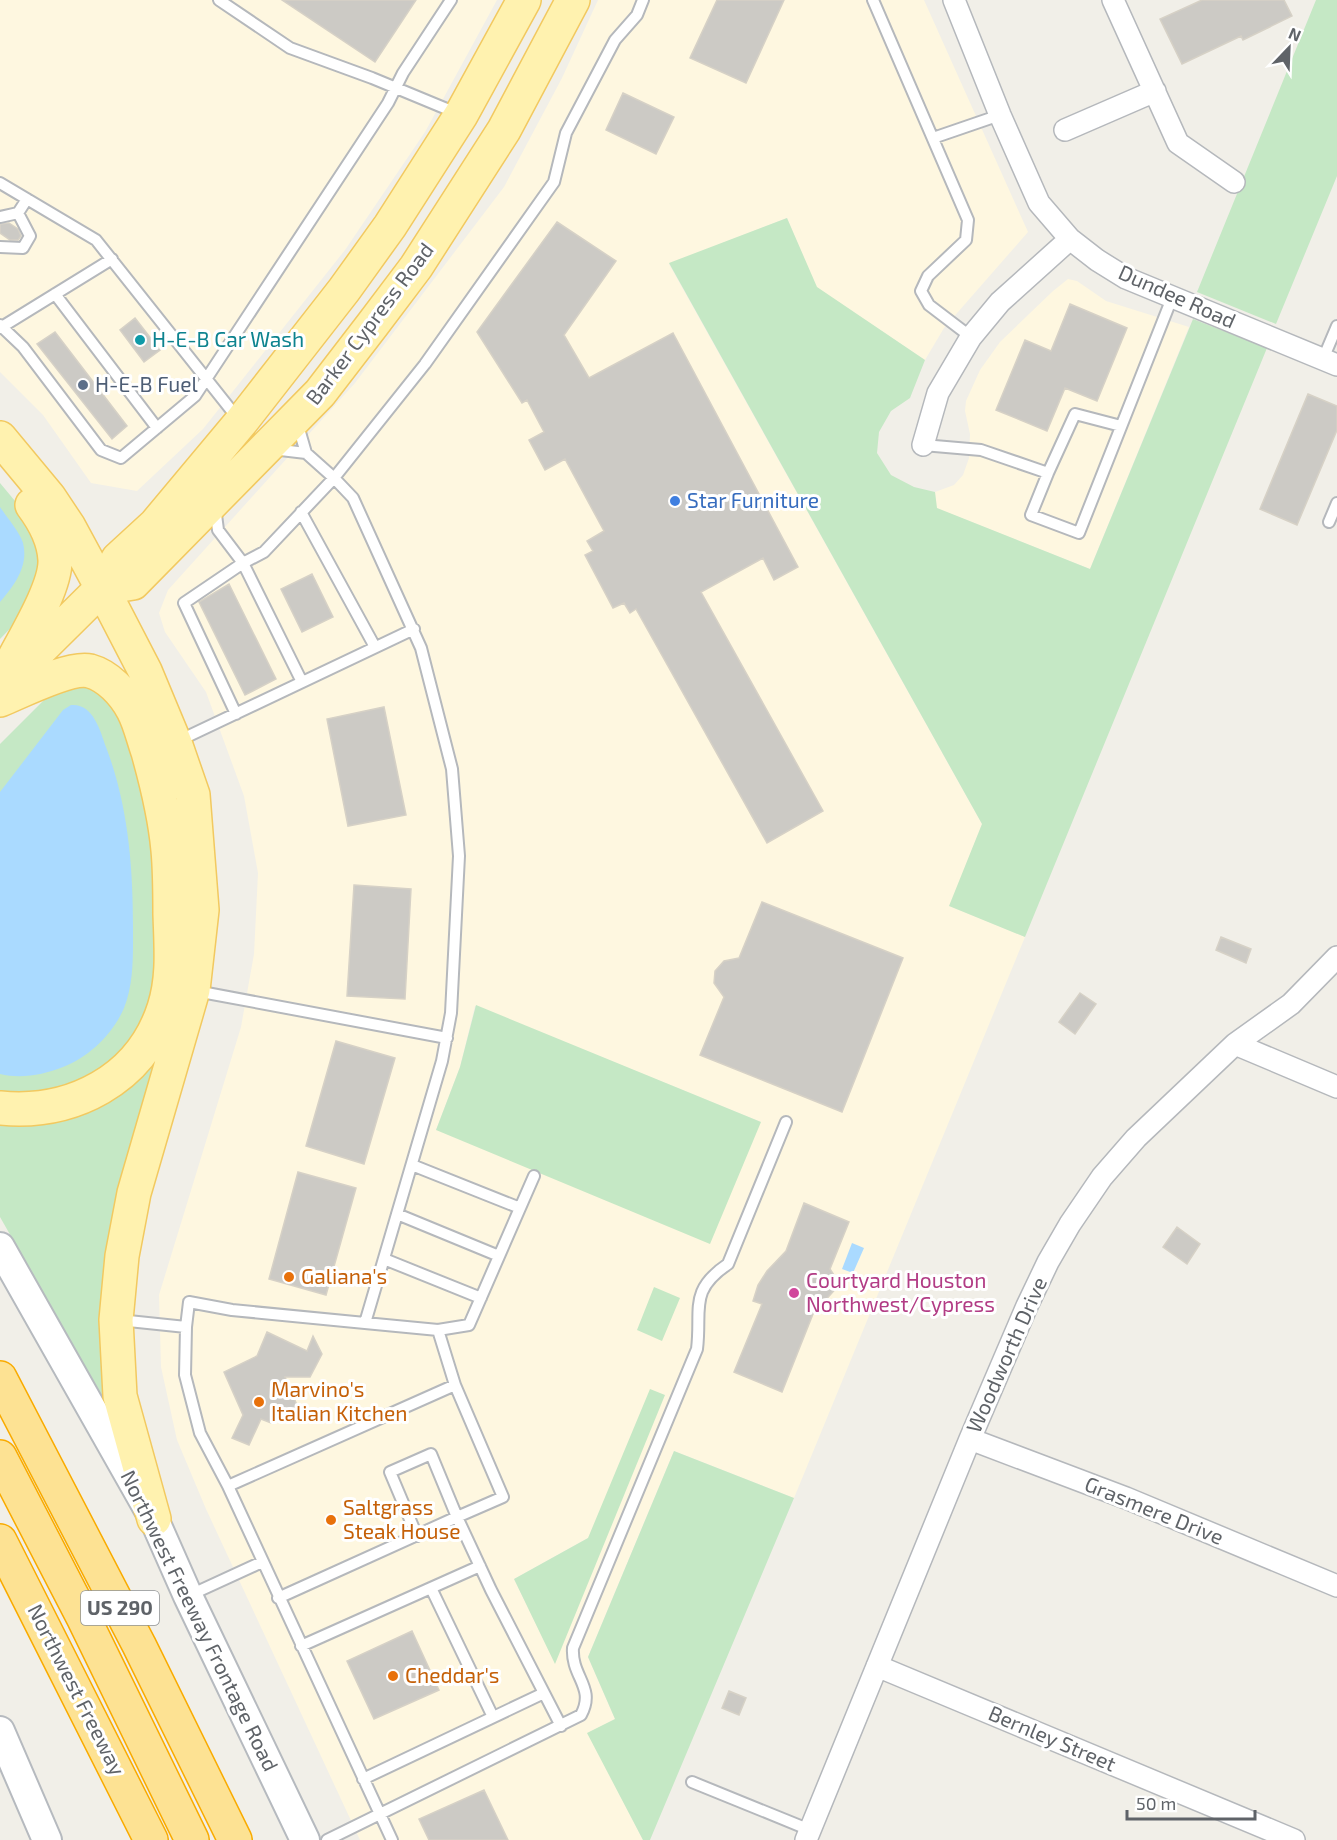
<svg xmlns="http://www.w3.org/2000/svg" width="1337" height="1840" font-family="'Exo 2',sans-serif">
  <rect width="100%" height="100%" fill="#f1efe8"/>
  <!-- commercial -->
  <path fill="#fef7e0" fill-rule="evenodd" d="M0 0H497L425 132 345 250 203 429 137 491 91 483 43 415 0 372Z
    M598 0H924L1028 232 944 328 925 360 816 287 787 218 669 264 982 824 950 906 1025 937 794 1498 674 1451 588 1657 615 1719 588 1733 643 1840H360L206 1509 177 1440 161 1367 159 1295 241 1027 254 954 258 873 244 796 206 692 165 632 159 613 168 590 355 383 504 187 562 78ZM475 1006H476L761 1122 436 1130 460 1067ZM588 1538 555 1663 514 1579Z
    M1068 279 1077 281 1106 301 1189 327 1090 569 936 508 935 492 954 485 963 475 969 458 970 434 965 411 966 401 980 370 1000 342 1053 291Z"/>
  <!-- green -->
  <path fill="#c5e8c5" d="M1316 0H1337V176L1276 324 1197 292Z
    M787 218 817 287 925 360 910 398 891 411 879 432 877 453 891 475 914 487 935 492 937 508 1090 569 1193 319 1267 348 1025 937 949 906 982 824 669 263Z
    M0 483 35 525 44 547 31 607 0 639Z
    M69 680 107 689 151 790 159 987 124 1057 62 1093 0 1095V744L55 689Z
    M476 1005 761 1122 710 1244 436 1130 460 1067Z
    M163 1040 109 1408 0 1217V1115L27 1117Z
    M654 1287 680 1298 662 1341 637 1330Z
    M650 1389 665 1395 555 1664 514 1579 588 1538Z
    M674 1451 794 1498 650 1840H643L587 1733 615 1719 588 1657Z"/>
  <!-- water -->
  <path fill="#aadaff" d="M0 507C6 516 21 534 23 543 29 566 14 586 0 602Z
    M71 705C93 703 100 730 106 747 128 805 133 865 133 927 133 954 134 983 124 1008 113 1034 89 1057 63 1067 43 1075 21 1079 0 1074V792L63 710Z
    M852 1243 864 1248 853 1273 842 1269Z"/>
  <!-- building -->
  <path fill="#cccac5" stroke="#d6d1c6" stroke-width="1.5" d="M282 0H416L375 62Z
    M717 0H784L746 83 690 58Z
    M1202 0H1284L1292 16 1243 40 1241 36 1182 64 1160 19Z
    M623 93 674 117 656 154 606 130Z
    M557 222 616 261 564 335 589 378 673 333 798 567 774 580 763 558 701 592 823 811 767 843 636 609 630 613 624 603 613 608 585 555 593 551 587 541 604 531 565 459 545 470 529 440 544 432 527 400 522 403 477 332Z
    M9 223 18 229 21 236 18 240H10L0 233V224Z
    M1070 304 1127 328 1097 401 1065 388 1047 431 996 410 1025 340 1051 351Z
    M135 318 160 350 144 362 120 330Z
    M55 332 127 426 112 439 37 344Z
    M1308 394 1337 406V430L1297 525 1260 509Z
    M312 574 333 617 302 632 281 589Z
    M229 584 276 679 245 695 199 602Z
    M384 707 406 815 348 826 327 719Z
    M354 885 411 889 405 999 347 996Z
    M762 902 903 958 842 1112 700 1055 724 997 714 983 715 971 724 961 739 958Z
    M1221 937 1251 949 1246 963 1216 950Z
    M1080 993 1096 1004 1075 1034 1059 1022Z
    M336 1041 395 1058 364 1164 306 1146Z
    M298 1172 356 1188 326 1295 269 1279Z
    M804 1203 849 1222 830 1269 840 1284 813 1314 782 1392 734 1372 762 1304 753 1301 758 1285 767 1271 786 1251Z
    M1177 1227 1200 1244 1187 1264 1163 1247Z
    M267 1332 307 1351 313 1336 322 1354 310 1377H285L300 1412 271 1423 261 1419 249 1445 232 1438 243 1415 224 1372 257 1356Z
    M412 1631 439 1690 374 1719 347 1661Z
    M729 1691 746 1698 739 1715 722 1708Z
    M484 1790 508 1840H429L419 1819Z"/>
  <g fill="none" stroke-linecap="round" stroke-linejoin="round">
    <defs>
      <path id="service" d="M219 0 290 48 372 78 459 114
        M873 0 968 220 966 240 928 276 921 291 929 305 971 337
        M933 138 1000 115
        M0 183 96 240 239 420
        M0 217 18 213 27 199
        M0 247 23 248 30 236 18 213
        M55 294 157 428
        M0 325 23 347 101 450 121 458 195 396 388 103 403 73 451 0
        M0 328 112 259
        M1323 359 1337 326
        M297 422 306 453
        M923 445 981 450 1048 473 1031 515 1079 533 1172 298
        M272 449 306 453 334 478 353 498 421 648 452 769 459 856 451 1013 442 1061 365 1323 438 1330 455 1385 503 1497 457 1517 491 1590 561 1726
        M1048 473 1075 414 1121 426
        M215 507 218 530 243 563 302 682
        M301 512 375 647
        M1329 522 1337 503
        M236 714 184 603 243 563 264 552 334 478 425 364 554 182 566 133 615 40 637 15 643 0
        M178 741 414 629
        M196 991 447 1038
        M412 1165 520 1208
        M397 1214 499 1256
        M384 1259 481 1298
        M119 1320 186 1327 189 1302 232 1310 365 1323
        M186 1327 185 1375 200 1433 228 1486 392 1840
        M438 1330 469 1325 534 1176
        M228 1486 455 1385
        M431 1588 493 1717
        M188 1596 262 1562
        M278 1598 457 1517 431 1454 390 1472 417 1536
        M301 1646 480 1566
        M363 1779 544 1693
        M692 1782 810 1830
        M327 1840 581 1715C596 1687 571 1677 573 1648L697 1349C702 1309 688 1291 728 1264L786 1122"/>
      <path id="minor" d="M954 0 1000 115 1039 203 1070 239 1097 260 1126 278 1337 365
        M1113 0 1178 143 1234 182
        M1065 130 1155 91
        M923 445 938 393 971 337 1000 302 1070 239
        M1235 1044 1337 1087
        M970 1439 1126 1498 1337 1586
        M877 1666 1294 1840
        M806 1840 970 1439 1027 1306 1048 1262 1070 1224 1102 1177 1136 1138 1235 1044 1291 1004 1337 957"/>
      <path id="secondary" d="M0 1247 154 1519 188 1596 305 1840
        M0 1731 47 1840"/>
      <path id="primary" d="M0 438 49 497 69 527 102 588 145 671 175 743 193 795 202 910 193 990 134 1193 122 1256 116 1320 120 1396 154 1519
        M102 588 133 583 320 393 373 324 416 267 504 130 573 0
        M10 666C23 640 56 588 55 560 54 539 44 521 32 505
        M0 689 102 588 118 559 155 525 241 422 344 290 390 226 461 115 524 0
        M0 700C20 692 70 666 90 671 108 676 124 693 133 710 140 723 143 738 148 752 157 784 165 817 168 850 170 871 170 893 170 914 171 946 174 977 164 1008 141 1080 72 1115 0 1108"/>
      <path id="motorway" d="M0 1378 139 1645 235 1840
        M0 1457 84 1619 192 1840
        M0 1541 151 1840"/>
    </defs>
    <!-- service casing -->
    <use href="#service" stroke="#b5b8bc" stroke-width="14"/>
    <!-- minor casing -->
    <use href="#minor" stroke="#b5b8bc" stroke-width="24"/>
    <!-- secondary casing -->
    <use href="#secondary" stroke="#b6babf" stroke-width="32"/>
    <!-- primary casing -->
    <use href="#primary" stroke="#f2c960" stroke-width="36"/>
    <!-- motorway casing -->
    <use href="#motorway" stroke="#f9ab00" stroke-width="36"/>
    <!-- service -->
    <use href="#service" stroke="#fff" stroke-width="10"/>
    <!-- minor -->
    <use href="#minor" stroke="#fff" stroke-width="21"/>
    <!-- secondary -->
    <use href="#secondary" stroke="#fff" stroke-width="28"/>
    <!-- primary -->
    <use href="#primary" stroke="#fff2af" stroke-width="33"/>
    <!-- motorway -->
    <use href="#motorway" stroke="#fde293" stroke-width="33"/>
  </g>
  <!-- markers -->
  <circle fill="#0f9aa8" stroke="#fff" stroke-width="2" cx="140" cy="340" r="6"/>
  <circle fill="#5c6f8a" stroke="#fff" stroke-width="2" cx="83" cy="385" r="6"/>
  <circle fill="#3f7fe0" stroke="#fff" stroke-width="2" cx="675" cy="501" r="6"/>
  <g fill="#e8710a" stroke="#fff" stroke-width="2">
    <circle cx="289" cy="1277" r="6"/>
    <circle cx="259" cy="1402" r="6"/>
    <circle cx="331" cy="1520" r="6"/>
    <circle cx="393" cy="1676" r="6"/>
  </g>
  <circle fill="#d1479c" stroke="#fff" stroke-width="2" cx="794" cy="1293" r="6"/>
  <g text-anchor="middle" stroke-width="6" stroke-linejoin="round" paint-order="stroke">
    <!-- shield labels -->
    <rect fill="#fff" stroke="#8f9295" stroke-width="1.5" x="81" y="1591" width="78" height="34" rx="4.5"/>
    <g font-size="20" font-weight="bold" fill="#5f6368">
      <text x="120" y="1615">US 290</text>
    </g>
    <!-- street labels -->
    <g font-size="21" fill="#5f6368" stroke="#fff">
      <text transform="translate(1177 297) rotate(24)" y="7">Dundee Road</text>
      <text transform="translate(370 324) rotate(-53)" y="7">Barker Cypress Road</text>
      <text transform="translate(1007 1355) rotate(-66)" y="7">Woodworth Drive</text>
      <text transform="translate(1154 1511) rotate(22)" y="7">Grasmere Drive</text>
      <text transform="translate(199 1621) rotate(64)" y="7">Northwest Freeway Frontage Road</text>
      <text transform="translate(76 1690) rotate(63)" y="7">Northwest Freeway</text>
      <text transform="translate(1052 1739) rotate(23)" y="7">Bernley Street</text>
    </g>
    <!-- culture labels -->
    <g font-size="21" fill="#0d838f" stroke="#fff" text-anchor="start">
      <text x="152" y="347">H-E-B Car Wash</text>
    </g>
    <!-- service labels -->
    <g font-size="21" fill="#4e5e75" stroke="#fff" text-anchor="start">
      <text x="95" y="392">H-E-B Fuel</text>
    </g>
    <!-- shop labels -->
    <g font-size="21" fill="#366cbe" stroke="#fff" text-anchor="start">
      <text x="687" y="508">Star Furniture</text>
    </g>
    <!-- food labels -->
    <g font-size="21" fill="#c56008" stroke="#fff" text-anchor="start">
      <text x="301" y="1284">Galiana's</text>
      <text x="271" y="1397">Marvino's<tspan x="271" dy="24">Italian Kitchen</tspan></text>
      <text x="343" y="1515">Saltgrass<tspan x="343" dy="24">Steak House</tspan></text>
      <text x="405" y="1683">Cheddar's</text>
    </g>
    <!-- hotel labels -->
    <g font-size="21" fill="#b23c85" stroke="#fff" text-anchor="start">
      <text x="806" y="1288">Courtyard Houston<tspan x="806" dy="24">Northwest/Cypress</tspan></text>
    </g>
  </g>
  <!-- north arrow -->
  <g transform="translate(1289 48) rotate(23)" stroke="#ffffff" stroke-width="4.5" paint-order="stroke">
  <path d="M0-4.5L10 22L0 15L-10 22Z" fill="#5f6368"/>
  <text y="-9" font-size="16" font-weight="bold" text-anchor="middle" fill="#5f6368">N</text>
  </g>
  <!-- scale -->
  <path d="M1127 1810v9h128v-9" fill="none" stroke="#5f6368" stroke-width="3"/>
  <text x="1136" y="1810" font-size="18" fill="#5f6368" stroke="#ffffff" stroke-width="4.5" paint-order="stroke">50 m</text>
</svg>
